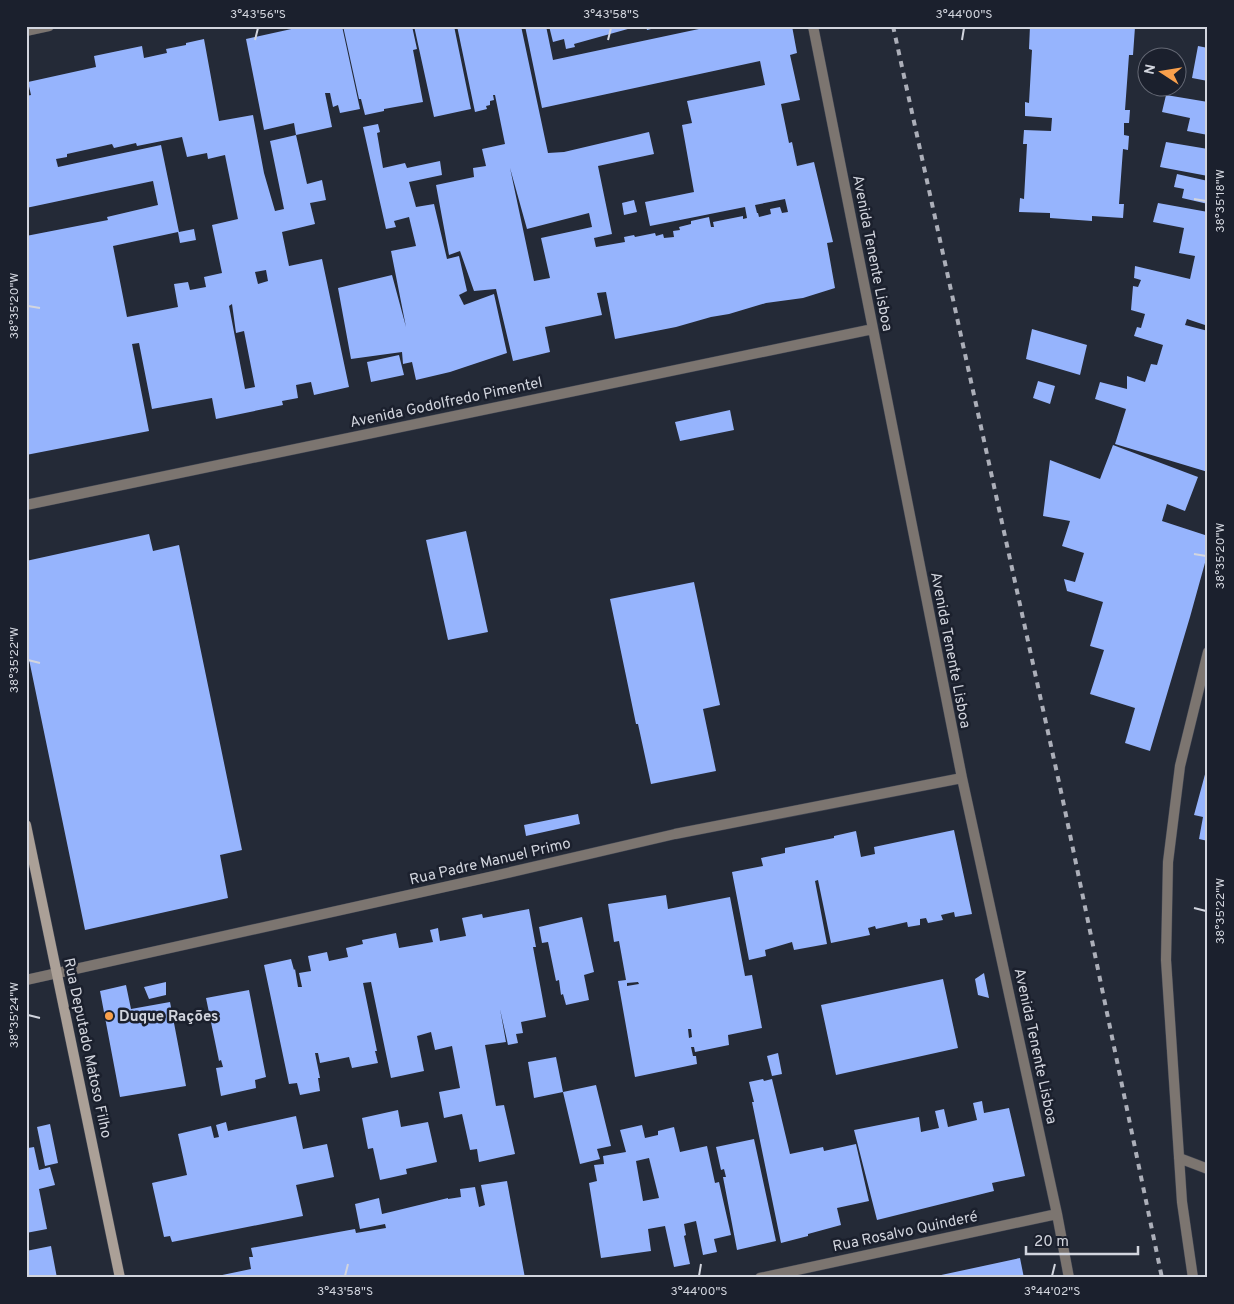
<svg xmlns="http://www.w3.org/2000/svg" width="1234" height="1304" font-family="Overpass,sans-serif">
  <rect width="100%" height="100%" fill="#242a37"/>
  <!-- building -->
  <path fill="#96b4fd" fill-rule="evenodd" d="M305 26H342L360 109 340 113 338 105 333 107 330 93H325L332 127 296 135 294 123 264 130 246 39Z
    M343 26H412L417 49 413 50 423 102 384 109V111L365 115 361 99H359Z
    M414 26H454L471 109 434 117Z
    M457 26H521L548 153 564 152 649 132 654 154 598 166 612 234 594 238 596 247 625 242 624 237 634 235 635 237 655 233 656 236 663 234 664 238 674 237 673 231 680 230 679 227 691 224V221L709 217 711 227H714L713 222 743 216V219L747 218 745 207 650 226 645 202 694 192 682 125 692 123 687 101 765 85 760 61 542 108 525 26H546L553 60 713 26H792L797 53 790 55 800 100 781 104 789 143 792 142 797 166 814 162 833 242 827 243 835 288 803 298 766 303 729 314 711 317 676 327 615 339 606 292 597 293 602 315 545 327 550 352 513 361 496 289 474 291 460 251 449 255 436 185 474 177 473 168 486 166 482 149 505 144 495 95H493L494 100 490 101V105L486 106 487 109 475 112ZM510 168 527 229 589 213 592 227 541 238 550 278 534 281ZM785 199 788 212 782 213 780 207 770 209 771 214 759 217 758 213H757L755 205Z
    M549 26H635V27L574 44 575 47 566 49 564 39 553 42Z
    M646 26H659V27L647 30Z
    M1030 26 1135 27 1133 55H1129L1125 110H1130L1129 123H1124V135L1129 136 1128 150 1123 149 1119 204H1124L1123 218 1092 216V221L1050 218V213L1019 212 1020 198 1024 199 1027 144H1023L1024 130 1051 131 1052 118 1025 116V102L1029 103 1032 50 1029 49Z
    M204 39 219 121 253 115 264 173 275 211 284 209 270 141 296 135 307 184 322 180 326 200 310 203 315 224 282 232 289 266 322 259 349 387 314 395 311 382 296 385 298 398 282 401 283 405 216 419 212 398 152 409 139 343 132 344 149 431 26 455V236L108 220 107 217 158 205 153 181 26 208V96L31 95 28 82 96 67 94 56 142 46 144 58 167 53 166 49 186 45V43ZM182 137 187 157 207 153 208 159 225 155 238 219 212 225 222 273 204 277 206 287 190 290 188 282 174 284 178 307 127 317 113 246 178 232 180 243 196 240 194 229 179 232 161 145 58 167 56 159 67 157V154L112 144 114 148 136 143 137 146ZM266 270 268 281 258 284 255 272ZM232 304 236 333 244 331 255 387 245 389 229 306Z
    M1198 46 1208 48V81L1192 78Z
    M1166 95 1208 102V135L1187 131 1190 118 1162 112Z
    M378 124 380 132 377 133 383 168 405 163 407 168 440 161 442 175 409 182 416 207 434 204 447 259 459 256 467 291 459 295 464 305 494 294 507 353 450 372 416 380 412 362 403 364 402 352 351 359 338 288 392 275 406 327 391 251 416 246 409 217 394 221 396 227 386 229 363 127Z
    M1166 142 1208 149V176L1160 167Z
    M1177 174 1208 181V204L1182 198 1184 189 1174 187Z
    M634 200 637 212 624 215 622 203Z
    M1158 203 1208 212V326L1187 319 1185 325 1208 331V472L1115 444 1126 409 1095 399 1100 382 1127 389V376L1145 382 1151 364 1157 365 1163 345 1134 336 1137 327 1141 328 1145 314 1131 310 1133 286 1138 287 1141 280 1134 278 1135 266 1190 279 1195 256 1179 253 1184 228 1153 222Z
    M1032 329 1087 345 1080 375 1026 359Z
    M399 355 404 375 371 382 367 362Z
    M1038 381 1055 386 1050 404 1033 398Z
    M730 410 734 430 680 441 675 422Z
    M1113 445 1198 477 1185 511 1167 504 1162 521 1208 536V552L1190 617 1150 751 1125 743 1135 708 1090 694 1104 650 1090 646 1103 602 1067 591 1064 579 1075 582 1084 553 1062 546 1070 521 1043 516 1050 460 1100 479Z
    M466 531 488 632 448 640 426 540Z
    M149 534 153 551 179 545 242 850 220 855 228 898 85 930 26 645V561Z
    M694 582 720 705 703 709 716 771 651 784 638 724H636L610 599Z
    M1207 767H1208V841L1199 839 1203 817 1194 815Z
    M578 814 580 824 526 836 524 825Z
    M954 830 972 914 955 917 954 912 941 915 943 920 928 923 926 918 920 919V925L908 927 907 922 876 929 875 926 868 928 870 935 831 943 818 880 815 881 827 944 794 950 792 942 765 950 766 956 749 960 732 872 763 866 761 858 785 853V848L834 838V836L856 831 861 857 875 854 874 847Z
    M666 895 668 909 730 897 745 976 752 975 762 1028 728 1035 729 1045 695 1052 694 1047H691L693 1056H696L697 1064 635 1077 618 981 626 980 619 941 614 942 608 904ZM638 982 639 984 627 986V983ZM688 1029H691L692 1037 689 1038Z
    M529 909 536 947H533L546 1017 521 1022 523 1033 516 1034 518 1043 508 1045 500 1009 506 1042 485 1045 496 1106 504 1105 515 1154 479 1162 477 1149 470 1150 462 1114 444 1118 439 1092 460 1088 452 1046 435 1050 431 1032 417 1036 424 1071 391 1078 371 982 363 983 377 1051H375L378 1063 352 1068 349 1057 320 1063 318 1053H315L320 1078H318L320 1091 300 1095 297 1083 289 1084 264 965 291 959 294 970 295 969 298 987H302L299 973 311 971 308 956 327 952 329 961 348 957 346 948 363 944 362 940 396 933 399 948 433 942 430 930 438 928 440 941 466 936 462 918 482 914 483 918Z
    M582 917 594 972 584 975 589 1000 566 1005 563 994 561 995 559 980 556 981 548 942 542 943 539 927Z
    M984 973 989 998 978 995 975 979Z
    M943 979 958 1048 836 1075 821 1005Z
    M166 982V995L149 999 144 987Z
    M126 985 131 1009 170 1002 186 1086 120 1097 100 991Z
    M249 990 266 1077 255 1080 256 1088 221 1096 216 1068 223 1067 221 1060 219 1061 206 998Z
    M778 1053 782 1074 772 1076 767 1056Z
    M556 1057 563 1092 534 1098 528 1062Z
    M763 1079 764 1081 772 1079 790 1154 823 1147 824 1151 856 1144 869 1201 837 1208 841 1225 808 1234V1236L781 1243 752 1102H754L749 1082Z
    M596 1085 611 1146 597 1149 600 1159 580 1164 563 1092Z
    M982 1101 984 1113 1009 1108 1025 1176 992 1183 994 1191 877 1220 854 1130 919 1117 921 1132 939 1128 935 1111 944 1109 948 1127 977 1120 973 1103Z
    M398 1110 401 1127 428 1122 437 1162 406 1169 407 1174 380 1180 373 1148 368 1149 362 1118Z
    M296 1116 303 1149 327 1144 334 1177 296 1185 303 1216 172 1242 170 1236 164 1237 152 1183 187 1175 178 1134 211 1126 214 1138 219 1137 216 1125 226 1122 228 1131Z
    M50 1124 58 1163 45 1166 37 1127Z
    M642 1125 645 1138 658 1135V1131L674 1127 680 1152 707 1146 715 1183 719 1182 731 1235 714 1239 717 1252 703 1255 696 1221 684 1224 686 1235 684 1236 690 1264 674 1267 665 1226 648 1229 651 1251 601 1258 589 1183 597 1181 594 1165 604 1164 603 1156 626 1152 620 1130ZM649 1158 659 1198 643 1201 636 1161Z
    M754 1139 776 1241 737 1250 723 1177H726L724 1169 721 1170 716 1147Z
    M26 1144 28 1148 34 1147 39 1170 50 1167 55 1185 39 1189 47 1229 26 1233Z
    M507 1181 525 1278H208L251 1269 249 1257H253L251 1248 355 1229 356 1233 386 1228 385 1224 360 1229 355 1204 379 1198 382 1214 448 1198V1199L461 1197 460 1189 475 1187 479 1207 485 1205 481 1185Z
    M51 1246 57 1278H26V1251Z
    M1020 1258 1024 1278H932V1277Z"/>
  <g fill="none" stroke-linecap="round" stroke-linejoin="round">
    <defs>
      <path id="street" d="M813 26 962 778 1057 1214 1069 1278
        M26 31 49 26
        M26 505 873 329
        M26 980 494 876 675 834 962 778
        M1179 1158 1208 1169
        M760 1278 1057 1214
        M1193 1278 1182 1202 1166 960 1168 862 1180 766 1208 652"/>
      <path id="secondary" d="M26 825 120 1278"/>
    </defs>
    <!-- street casing -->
    <use href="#street" stroke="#404552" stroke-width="11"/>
    <!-- secondary casing -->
    <use href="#secondary" stroke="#404552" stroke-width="11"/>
    <!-- street -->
    <use href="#street" stroke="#7c7570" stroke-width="10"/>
    <!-- secondary -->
    <use href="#secondary" stroke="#aba097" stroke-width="10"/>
    <!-- rail -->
    <path stroke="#acafb9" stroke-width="4" stroke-dasharray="6 6" stroke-linecap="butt" d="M893 26 1062 796 1162 1278"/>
  </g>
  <!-- ticks -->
  <path fill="none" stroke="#d2d5de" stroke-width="2" d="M255 40 258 28M608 40 611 28M962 40 964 28M1194 199 1206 201M28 306 40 308M1194 554 1206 556M28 660 40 663M1194 908 1206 911M28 1015 40 1018M345 1276 348 1264M699 1276 701 1264M1052 1276 1055 1264"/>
  <!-- markers -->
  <circle fill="#f9a04c" stroke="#1b202d" stroke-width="2" cx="109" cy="1016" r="5"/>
  <g text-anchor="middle" stroke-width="5" stroke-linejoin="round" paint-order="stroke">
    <!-- street labels -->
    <g font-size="15" fill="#d2d5de" stroke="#1b202d">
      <text transform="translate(873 253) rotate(79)" y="5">Avenida Tenente Lisboa</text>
      <text transform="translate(446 402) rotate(-12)" y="5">Avenida Godolfredo Pimentel</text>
      <text transform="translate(951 650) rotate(79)" y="5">Avenida Tenente Lisboa</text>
      <text transform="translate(490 861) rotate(-13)" y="5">Rua Padre Manuel Primo</text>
      <text transform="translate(1036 1046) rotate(78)" y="5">Avenida Tenente Lisboa</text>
      <text transform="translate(88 1048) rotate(78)" y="5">Rua Deputado Matoso Filho</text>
      <text transform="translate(905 1231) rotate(-12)" y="5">Rua Rosalvo Quinderé</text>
    </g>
    <!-- poi labels -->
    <g font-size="15" font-weight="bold" fill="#d2d5de" stroke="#1b202d" text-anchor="start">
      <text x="119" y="1021">Duque Rações</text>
    </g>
  </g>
  <!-- border -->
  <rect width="1234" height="1304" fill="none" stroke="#1b202d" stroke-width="55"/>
  <!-- north arrow -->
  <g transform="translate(1162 72) rotate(282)"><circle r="24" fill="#1b202d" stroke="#646874"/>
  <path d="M0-4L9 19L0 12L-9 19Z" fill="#f9a04c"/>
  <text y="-8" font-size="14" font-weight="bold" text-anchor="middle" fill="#d2d5de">N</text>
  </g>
  <!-- scale -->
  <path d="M1026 1246v8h112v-8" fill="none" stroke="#d2d5de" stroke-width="2.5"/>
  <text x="1034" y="1246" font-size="15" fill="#d2d5de" stroke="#1b202d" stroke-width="4" paint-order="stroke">20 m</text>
  <rect x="28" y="28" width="1178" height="1248" fill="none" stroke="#d2d5de" stroke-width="2"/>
  <g font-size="12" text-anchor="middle" fill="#d2d5de">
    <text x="258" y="18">3°43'56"S</text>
    <text x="611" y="18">3°43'58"S</text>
    <text x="964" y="18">3°44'00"S</text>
    <text transform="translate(1220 201) rotate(-90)" y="4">38°35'18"W</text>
    <text transform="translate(14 306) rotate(-90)" y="4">38°35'20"W</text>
    <text transform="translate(1220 556) rotate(-90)" y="4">38°35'20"W</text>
    <text transform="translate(14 660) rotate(-90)" y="4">38°35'22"W</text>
    <text transform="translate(1220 911) rotate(-90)" y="4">38°35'22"W</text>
    <text transform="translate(14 1015) rotate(-90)" y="4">38°35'24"W</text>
    <text x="345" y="1295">3°43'58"S</text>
    <text x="699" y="1295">3°44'00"S</text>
    <text x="1052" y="1295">3°44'02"S</text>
  </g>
</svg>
